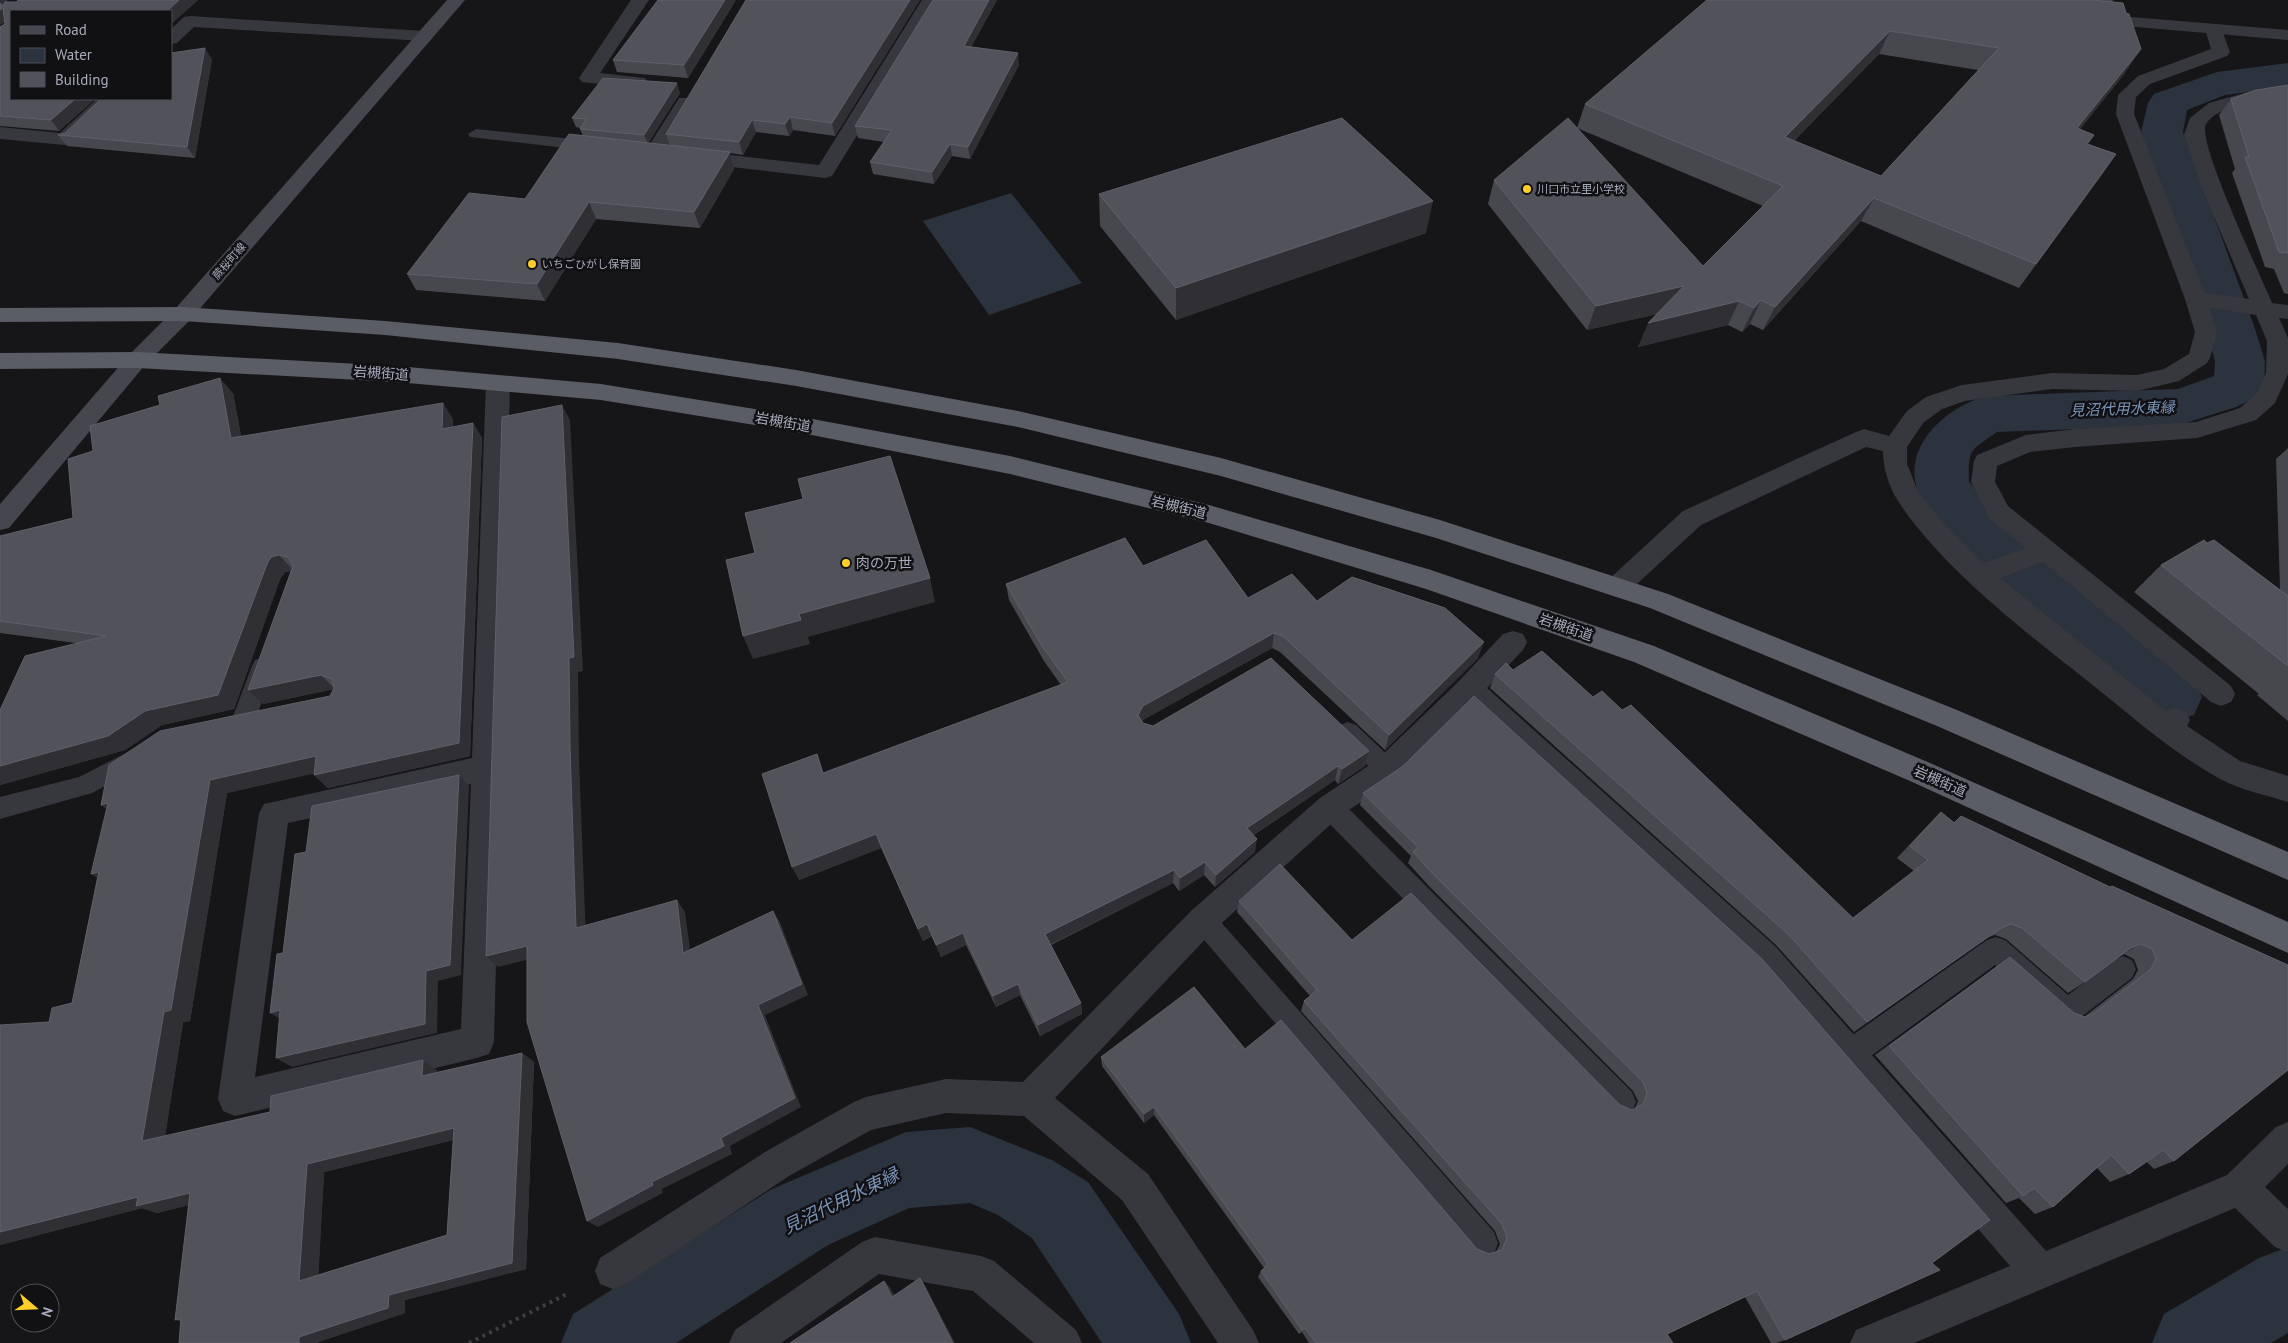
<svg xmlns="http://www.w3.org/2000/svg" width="2288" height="1343" font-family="'PT Sans','Noto Sans JP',sans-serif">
  <rect width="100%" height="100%" fill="#161619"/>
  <!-- water -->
  <path fill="#2b333e" d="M1011 193 1082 283 989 315 923 221Z"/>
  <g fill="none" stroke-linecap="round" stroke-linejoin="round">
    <!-- canal -->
    <path fill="#2b333e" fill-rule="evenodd" d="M2288 63V87L2225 95 2187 110 2183 132 2253 323 2265 361 2264 385 2257 397 2236 407 2179 425 1997 432C1970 451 1968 448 1969 482L2038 553 2194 679 2202 697 2194 715 2172 722 2150 715 1998 583 1923 502C1895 453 1941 409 1986 396L2178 389 2214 376 2215 361 2205 323 2141 132 2148 103 2154 94 2217 72Z
      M970 1127 1052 1160 1088 1182 1179 1314 1191 1343H1102L1032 1238 998 1215 970 1203 909 1208 828 1245 676 1343H561L573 1314 772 1189 906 1132Z
      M2288 1247V1333L2271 1343H2152L2164 1314 2259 1258Z"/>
    <!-- path -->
    <path stroke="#3d3e45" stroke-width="4" stroke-dasharray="3 4.5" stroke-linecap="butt" d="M469 1343 569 1293"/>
    <!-- service -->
    <path fill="#37373e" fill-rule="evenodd" d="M476 129 592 141 600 146 592 151 470 137 468 134Z
      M263 657 271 660 274 666 256 719 252 726 244 729 236 726 232 719 252 666 255 660Z
      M1348 722 1356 725 1395 762 1399 769 1395 776 1387 779 1379 776 1340 739 1336 732 1340 725Z
      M132 750 140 753 144 760 140 767 92 793 0 819V797L79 777Z
      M1330 796 1339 799 1632 1092 1636 1102 1632 1112 1622 1116 1612 1112 1321 815 1318 807 1321 799Z
      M1203 908 1212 912 1494 1232 1498 1243 1494 1254 1483 1258 1472 1254 1194 928 1190 920 1194 912Z
      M1996 937 2005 940 2068 995 2114 960 2123 956 2132 960 2136 969 2132 978 2076 1021 2067 1025 2058 1021 1995 965 1860 1064 1850 1068 1840 1064 1836 1054 1840 1044 1987 940Z"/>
    <!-- minor -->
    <path fill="#37373e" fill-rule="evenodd" d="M631 0H649L600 73 645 78 647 82 645 86 638 88 582 82 579 78Z
      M922 0H940L832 176 825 178 655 158 648 156 645 152 679 98H693L695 102 667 148 819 165Z
      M190 16 424 31 430 32 433 36 430 40 424 41 194 27 177 43 171 44V29L184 17Z
      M2214 24 2220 25 2230 52 2227 56 2150 84 2136 97 2134 114 2205 293 2249 299 2204 193 2184 135 2190 118 2209 103 2248 92 2288 85V97C2267 100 2218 104 2206 124 2196 141 2262 278 2272 303L2288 305V319L2279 318 2288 338V374L2275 403 2256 420 2197 438 2075 447 2030 452 1997 466 1995 482 2008 506 2231 686 2235 694 2231 702 2221 706 2211 702 2043 562 2000 578 2166 711 2176 708 2186 712 2190 720 2187 726 2240 761 2288 776V802C2266 795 2240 790 2220 779 2175 754 2135 719 2095 687 2031 636 1943 570 1898 501 1889 487 1883 468 1883 451L1866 447 1701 525 1626 594 1617 597 1608 594 1604 587 1608 580 1683 511 1856 432 1864 429 1889 436 1907 411 1926 397 1962 385 2052 373 2137 375 2164 369 2189 354 2195 332 2185 299 2116 114 2118 95 2138 76 2211 49 2205 29 2208 25ZM2210 308 2256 315 2267 341 2266 373 2257 393 2240 408 2196 422 2075 429 2026 435 1977 455 1974 461 1971 482 1990 519 2026 548 1983 563 1940 519 1918 491 1907 464V447L1923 423 1942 409 1965 401 2052 389 2137 391 2179 381 2207 363 2210 358 2217 332Z
      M97 99H117L72 143 65 145 0 139V127L60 133Z
      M498 375 506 377 510 383 494 1042 489 1054 477 1058 235 1116 223 1111 218 1099 259 813 264 804 472 758 486 383 490 377ZM471 784 461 1029 255 1077 288 823Z
      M1513 631 1523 634 1527 642 1523 650 1487 688 1775 946 2046 1251 2227 1175 2276 1127 2288 1122V1164L2265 1187 2288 1209V1252L2275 1247 2235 1208 1914 1343H1850L1856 1330 2010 1266 1753 968 1469 706 1397 778 1340 816 1214 930 1055 1098 1148 1174 1253 1330 1259 1343H1218L1122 1200 1024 1116 946 1113 871 1130 789 1176 626 1284 613 1289 600 1284 595 1271 600 1258 765 1152 854 1102 866 1097 946 1079 1023 1082 1192 910 1320 798 1377 760 1459 681 1503 634Z
      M875 1237 981 1256 994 1261 1076 1330 1082 1343H1034L973 1291 879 1274 781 1343H729L735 1330 862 1242Z"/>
    <!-- tertiary -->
    <path fill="#37373e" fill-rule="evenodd" d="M2095 14 2288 30V40L2089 23 2086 19 2089 15Z"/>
    <!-- secondary -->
    <path fill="#45464e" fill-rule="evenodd" d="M447 0H465L191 319 145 365 9 528 0 530V504L129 355 175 309Z"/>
    <!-- trunk -->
    <path fill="#5a5c66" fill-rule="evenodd" d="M183 307 385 321 618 343 796 370 1018 411 1221 458 1440 520 1668 594 1957 710 2288 852V880L1937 726 1650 608 1436 538 1221 476 1018 427 796 386 618 359 385 335 183 321 0 322V308Z
      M137 352 396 366 601 384 786 414 1010 456 1209 505 1431 570 1654 646 1930 763 2288 922V953L1910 781 1634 662 1426 589 1209 523 1010 474 786 430 601 400 396 382 137 368 0 369V353Z"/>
  </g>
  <!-- wall -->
  <path fill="#47474e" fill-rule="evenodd" d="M0 0H7V2L198 0 171 24V11H11L95 99 59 131 0 126V27L5 24Z
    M736 0 688 78 617 72 613 60Z
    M746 0H920L835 136 793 130 789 136 756 132 743 155 730 153 734 169 700 228 596 219 545 301 416 290 407 274 525 199 583 136 580 129V128L576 127 572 118 680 93 648 143 670 146 666 134Z
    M997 0 971 47 1019 65 970 159 952 156 934 184 873 174 870 162 884 142 858 138 855 126Z
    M1707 0H2113L2112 2 2125 73 2080 129 2094 135 2088 144 2116 154 2019 288 1861 221 1763 330 1750 324 1742 332 1728 325 1638 347 1657 314 1587 330 1488 204 1494 180 1703 266 1763 206 1577 128 1585 104ZM1879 54 1978 70 1881 176 1794 141Z
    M212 59 195 158 67 146 58 135 65 133Z
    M2288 85V294L2284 293 2274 269 2265 267 2232 173 2235 169 2219 115 2231 99Z
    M1099 194 1426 233 1176 320 1100 226Z
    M233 393 241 436 453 419V427L473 423 482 438 470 756 328 788 314 775V773L227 793 190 1021 183 1022 165 1136 270 1112 437 1070V1072L522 1053 534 1062 526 1269 405 1300V1313L318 1342 175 1320 189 1205 157 1213 142 1208 0 1245 49 1022 72 1003 97 878 107 809 101 805 330 696 334 689 263 704 291 571 285 572 280 579 234 709 162 725 125 750 0 785V710L76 643 0 633V536L73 518 93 451ZM453 1140 447 1235 318 1275 324 1172Z
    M2288 448V721L2257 695 2259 694 2134 592 2161 565 2280 589 2276 459Z
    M1143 566 1248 598 1317 601 1478 658 1385 750 1280 652 1272 648 1143 720 1142 722 1143 723 1153 726 1369 751 1365 766 1338 784 1335 780 1254 835 1255 852 1215 887 1204 875 1179 891 1173 883 1051 945 1081 1003 1082 1014 1040 1036 1020 995 996 1007 966 945 941 957 932 936 923 941 881 848 799 880 1061 685 1044 661 1009 600 1006 584Z
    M1513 670 1593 697 1622 710 1853 918 1914 871 1897 858 1928 825 1941 812 1954 822 2110 887 2288 965 2174 1161 2154 1169 2147 1162 2129 1174 2110 1182 2097 1168 2053 1207 2035 1214 2019 1198 2006 1203 1875 1055 2010 957 2074 1013 2084 1017 2133 979 2138 970 2134 959 2124 954 2120 956 2085 982 2068 993 2006 939 1995 935 1986 938 1854 1032 1776 945 1490 688 1495 674Z
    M1474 696 1785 1340 1776 1343H1771L1745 1297 1667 1334 1673 1343H1309L1302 1332 1299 1334 1258 1277 1261 1271 1264 1268 1154 1115 1144 1123 1102 1066 1101 1057 1245 1049 1477 1249 1489 1254 1496 1252 1500 1244 1495 1231 1301 1011 1304 1001 1310 996 1237 912 1239 901 1352 940 1620 1105 1632 1110 1635 1108 1638 1101 1633 1091 1429 886 1408 863 1411 856 1360 805 1363 793 1402 767Z"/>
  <!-- shaded-wall -->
  <path fill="#2f2f34" d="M0 0H7L5 11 11 19 0 25Z
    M179 0H198L171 24V11H167Z
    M725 0H736L688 78 684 65Z
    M910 0H920L835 136 832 123Z
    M989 0H997L965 59 964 46Z
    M1890 31 1879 54 1774 161 1785 137Z
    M205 48 212 59 195 158 187 147Z
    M2141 49 2125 73 2061 152 2077 128Z
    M1018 53 1019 65 970 159 968 147Z
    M677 83 680 93 648 144 644 135Z
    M75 99H95L59 131 51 120Z
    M790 117 793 130 789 136 785 124Z
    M752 120 756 132 743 155 739 142Z
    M950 144 952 156 934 184 932 172Z
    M730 152 734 169 700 228 694 212Z
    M2116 154 2100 178 2019 288 2036 264Z
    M1874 198 1861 221 1763 330 1775 307Z
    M1433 201 1426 233 1176 320V288Z
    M589 202 596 219 545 301 537 284Z
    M1684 286 1674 310 1587 330 1596 306Z
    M1761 300 1750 324 1742 332 1754 308Z
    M1739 301 1728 325 1638 347 1648 323Z
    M220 378 233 393 244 453 231 438Z
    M443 403 453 419 452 445 442 429Z
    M562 405 570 420 583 671 578 672 579 759 586 939 576 928 570 746Z
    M473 423 482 438 470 756 328 788 314 775Z
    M279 555 293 570 285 572 280 579 234 709 162 725 125 750 0 785V766L271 557Z
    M930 578 935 602 808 637 810 644 753 659 743 636 799 614Z
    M1274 633 1272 648 1143 720 1138 730V715L1143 706Z
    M1484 642 1478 658 1385 750 1389 735Z
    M321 675 335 689 263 704 248 690Z
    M1369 751 1365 766 1338 784 1342 769Z
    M316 756 330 770 227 793 190 1021 183 1022 163 1149 142 1141 164 1012 210 780Z
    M1338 766 1335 780 1245 841 1247 828Z
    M459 775 469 786 461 975 438 981 437 1033 292 1067 276 1058 426 971Z
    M108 803 119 818 101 805Z
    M876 834 881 848 799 880 792 867Z
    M1257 839 1255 852 1215 887 1216 875Z
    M1205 862 1204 875 1179 891 1180 878Z
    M1174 870 1173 883 1047 946 1045 934Z
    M99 872 110 886 91 874Z
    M677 900 685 912 692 964 683 953Z
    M773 911 780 922 808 995 765 1015 801 1107 730 1146 732 1154 662 1189 663 1193 598 1227 587 1221 652 1182 721 1138 758 1005Z
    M927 924 932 936 923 941 918 929Z
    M963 933 966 945 941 957 936 945Z
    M2141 944 2124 954 2113 958 2131 948Z
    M527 946 538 957 498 967 486 956Z
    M1018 984 1020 995 996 1007 993 996Z
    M1081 1003 1082 1014 1040 1036 1038 1025Z
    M280 1010 285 1022 270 1013Z
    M522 1053 534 1062 526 1269 405 1300V1313L318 1342V1343H299V1337L389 1295 512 1263Z
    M423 1060 437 1070 436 1085 422 1076Z
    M1154 1107V1115L1144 1123V1114Z
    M454 1128 468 1136 324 1172 318 1287 299 1281 307 1164Z
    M190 1193 210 1200 157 1213 142 1208 0 1245V1232L138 1197Z
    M920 1278 925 1285 955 1343H953Z
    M884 1281 890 1287 898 1303 892 1297Z"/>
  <!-- building -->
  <path fill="#52525a" stroke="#5f6069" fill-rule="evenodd" d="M18 0H179L167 11H11V99H75L51 120 0 116V27L5 24 3 8 0 10V3L3 6 5 2H17Z
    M658 0H725L684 65 613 60Z
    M746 0H910L832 123 790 117 785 124 752 120 739 142 666 134Z
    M933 0H989L964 46 1018 53 968 147 950 144 932 172 870 162 892 130 855 126Z
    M1707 0H2093L2123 3 2126 13 2129 14 2141 49 2077 128 2094 135 2087 144 2116 154 2036 264 1874 198 1775 307 1761 300 1754 308 1739 301 1648 323 1684 286 1596 306 1494 180 1568 118 1703 266 1783 186 1585 104ZM1890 31 1999 48 1881 176 1785 137Z
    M205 48 187 147 58 135 65 133 101 99H171V53Z
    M603 78 677 83 644 135 580 129 586 119 572 118Z
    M2288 85V253L2279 252 2245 157H2249L2231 99 2256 90Z
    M1342 118 1433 201 1176 288 1099 194Z
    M569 134 730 152 694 212 589 202 537 284 407 274 469 193 525 199Z
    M220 378 231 438 443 403 442 429 473 423 459 743 314 775 316 756 210 780 171 1010 164 1012 142 1141 270 1112 271 1096 423 1060 422 1076 522 1053 512 1263 389 1295 388 1308 299 1337V1343H179L181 1318 175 1320 190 1193 136 1206 138 1197 0 1232V1025L49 1022 52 1008 72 1003 99 872 91 874 108 803 101 805 109 765 160 731 330 696 334 688 332 679 321 675 248 690 293 566 288 557 279 555 271 557 267 564 218 695 145 711 108 736 0 766V710L25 656 106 636 0 621V536L73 518 68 459 93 451 90 426 160 405 158 396ZM454 1128 447 1235 299 1281 307 1164Z
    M562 405 574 657 569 658 570 746 576 928 677 900 683 953 773 911 802 984 758 1005 795 1098 721 1138 724 1146 652 1182 653 1185 587 1221 527 1022V946L486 956 502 417Z
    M890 456 930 578 799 614 801 620 743 636 726 560 755 553 745 513 803 499 798 479Z
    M1125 538 1143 566 1206 540 1248 598 1292 574 1317 601 1352 577 1445 608 1484 642 1389 735 1283 636 1274 633 1143 706 1138 715 1143 723 1153 726 1271 658 1369 751 1342 769 1338 766 1247 828 1257 839 1216 875 1205 862 1180 878 1174 870 1045 934 1081 1003 1038 1025 1018 984 993 996 963 933 936 945 927 924 918 929 876 834 792 867 762 774 817 754 823 773 1068 682 1042 646 1006 584Z
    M2204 540 2207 543 2214 540 2288 596V666L2161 565Z
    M1542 651 1593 697 1602 691 1622 710 1631 705 1853 918 1928 860 1910 846 1941 812 1954 823 1961 816 2110 887 2112 886 2288 965V1070L2174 1161 2163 1150 2129 1174 2111 1155 2053 1207 2034 1188 2023 1196 1889 1046 2010 957 2074 1013 2085 1017 2094 1013 2151 969 2156 959 2152 949 2141 944 2131 948 2085 982 2022 928 2011 924 2001 928 1867 1022 1788 934 1495 674 1506 663 1513 670Z
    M1474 696 1762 959 1990 1220 1932 1263 1940 1270 1785 1340 1757 1291 1667 1334 1673 1343H1316L1305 1328 1302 1330 1261 1271 1268 1264 1154 1107 1144 1114 1101 1057 1194 987 1245 1049 1281 1020 1477 1249 1489 1254 1502 1250 1507 1238 1502 1224 1304 1001 1317 990 1239 901 1280 864 1352 940 1411 893 1620 1105 1632 1110 1643 1104 1647 1093 1643 1082 1434 875 1413 852 1418 847 1363 793 1402 767Z
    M459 775 450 965 426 971 425 1024 276 1058 280 1010 270 1013 277 954 283 953 295 854 306 852 312 806Z
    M920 1278 953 1343H790L884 1281 892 1297Z"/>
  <!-- markers -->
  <g fill="#ffcf28" stroke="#111114" stroke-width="2">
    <circle cx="1527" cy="189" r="5"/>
    <circle cx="532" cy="264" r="5"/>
    <circle cx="846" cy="563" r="5"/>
  </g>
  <g text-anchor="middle" stroke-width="5" stroke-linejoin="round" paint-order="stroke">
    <!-- far-poi labels -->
    <g font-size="11" fill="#a7abba" stroke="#111114" text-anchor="start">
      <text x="1537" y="193">川口市立里小学校</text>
      <text x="542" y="268">いちごひがし保育園</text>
    </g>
    <!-- far-street labels -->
    <g font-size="11" fill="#a7abba" stroke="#111114">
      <text transform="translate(229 261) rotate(-49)" y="4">蕨桜町線</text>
    </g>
    <!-- street labels -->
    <g font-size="14" fill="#a7abba" stroke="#111114">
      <text transform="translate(381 373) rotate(4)" y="5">岩槻街道</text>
      <text transform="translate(783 422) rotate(10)" y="5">岩槻街道</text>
      <text transform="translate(1179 507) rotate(14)" y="5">岩槻街道</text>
      <text transform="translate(1566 627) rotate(19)" y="5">岩槻街道</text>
      <text transform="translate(1940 781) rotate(24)" y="5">岩槻街道</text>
    </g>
    <!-- poi labels -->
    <g font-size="14" fill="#a7abba" stroke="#111114" text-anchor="start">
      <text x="856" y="568">肉の万世</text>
    </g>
    <!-- water labels -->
    <g font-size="15" font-style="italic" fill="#7a94b8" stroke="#111114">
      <text transform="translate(2122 409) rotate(-2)" y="5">見沼代用水東縁</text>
    </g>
    <!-- near-water labels -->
    <g font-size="18" font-style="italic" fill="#7a94b8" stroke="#111114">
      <text transform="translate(841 1201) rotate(-26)" y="6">見沼代用水東縁</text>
    </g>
  </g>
  <!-- legend -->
  <rect x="10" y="10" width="162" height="90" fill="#111114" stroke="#4d4f56"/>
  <rect x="20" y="26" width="25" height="8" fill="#45464e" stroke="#4d4f56"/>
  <text x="55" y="35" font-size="15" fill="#a7abba">Road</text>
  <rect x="20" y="48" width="25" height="15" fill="#2b333e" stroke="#4d4f56"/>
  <text x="55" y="60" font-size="15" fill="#a7abba">Water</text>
  <rect x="20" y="72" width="25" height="15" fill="#52525a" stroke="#4d4f56"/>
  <text x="55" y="85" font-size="15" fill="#a7abba">Building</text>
  <!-- north arrow -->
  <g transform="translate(35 1308) rotate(109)"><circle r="24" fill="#111114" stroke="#4d4f56"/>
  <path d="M0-4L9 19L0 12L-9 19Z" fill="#ffcf28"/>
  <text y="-8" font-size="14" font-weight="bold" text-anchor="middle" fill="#a7abba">N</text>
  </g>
</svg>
